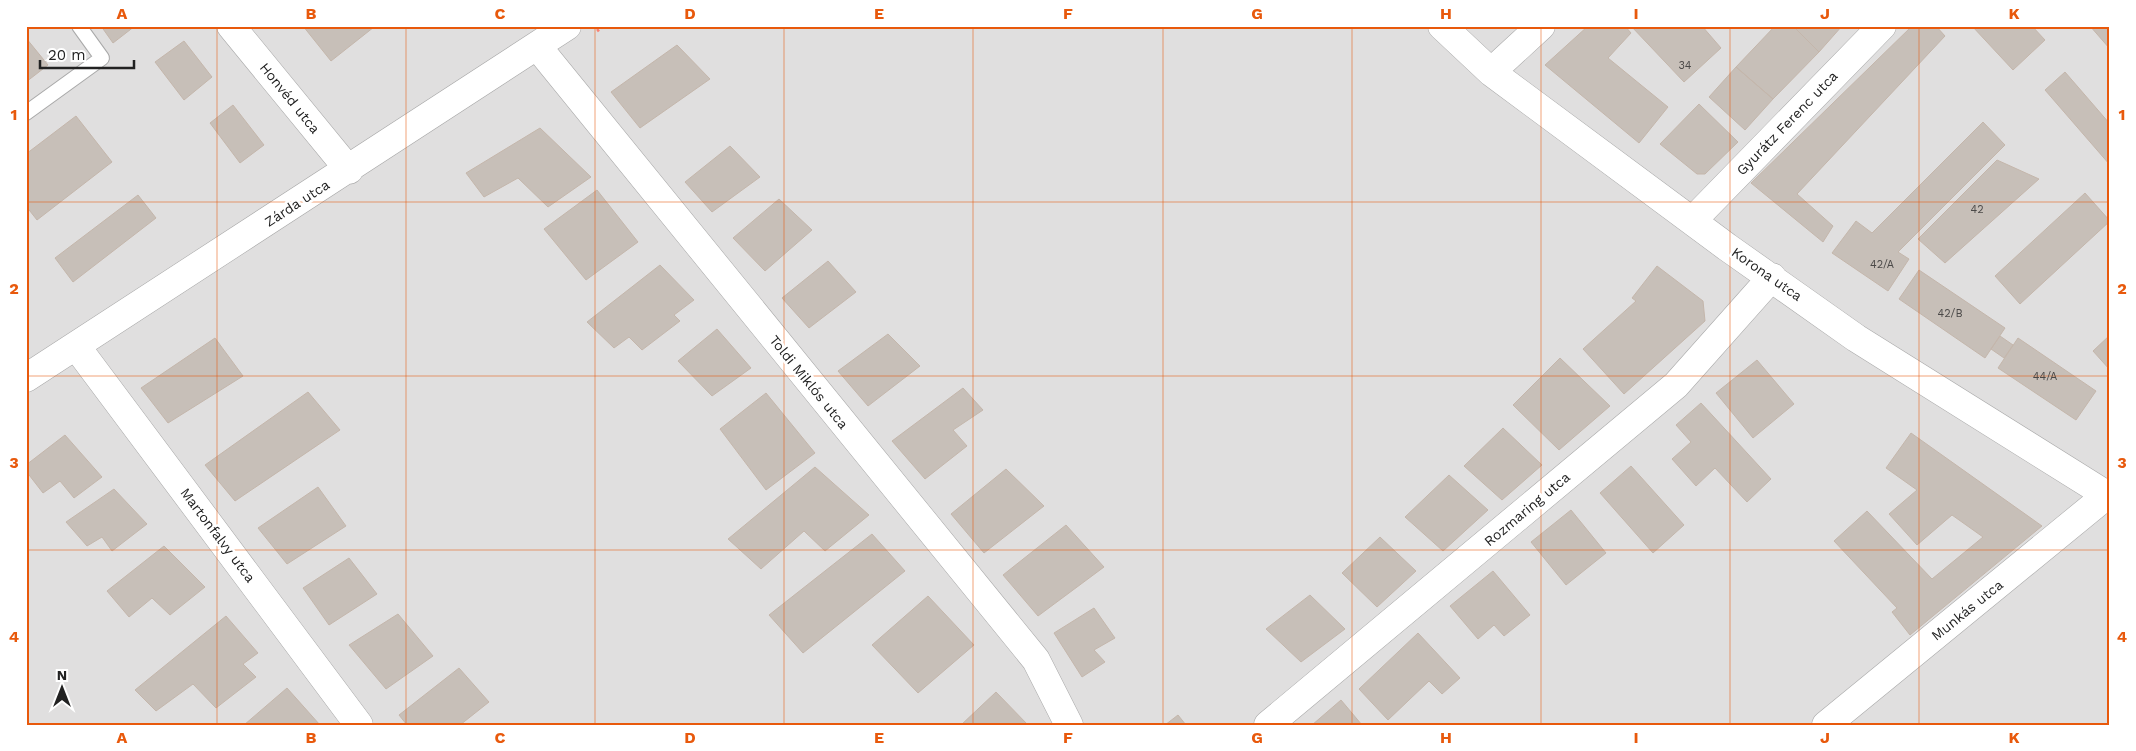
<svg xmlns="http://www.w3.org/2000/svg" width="2136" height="751" font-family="'Work Sans',sans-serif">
  <rect width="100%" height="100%" fill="#f2efe9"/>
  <!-- residential -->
  <path fill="#e0dfdf" d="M26 26H2110V725H26Z"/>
  <!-- building -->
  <path fill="#c7bfb8" stroke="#c4b6ab" d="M101 26H135L113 43Z
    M303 26H373L374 27 331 61Z
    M1588 26H1625L1631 33 1608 58 1668 107 1639 143 1545 65Z
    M1631 26H1702L1721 48 1684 82Z
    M1775 26H1793L1819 52 1773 99 1736 67Z
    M1793 26H1842L1819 52Z
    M1912 26H1936L1945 36 1797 194 1833 226 1823 242 1751 183Z
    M1972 26H2032L2045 40 2013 70Z
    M2090 26H2110V49Z
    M26 38 48 65 26 82Z
    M184 41 212 77 184 100 155 62Z
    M677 45 710 79 640 128 611 92Z
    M1736 67 1773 99 1745 130 1709 97Z
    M2065 72 2110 124V165L2045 90Z
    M1699 104 1738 142 1705 174H1697L1660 144Z
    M233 105 264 145 240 163 210 123Z
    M76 116 112 162 37 220 26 206V154Z
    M1983 122 2005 145 1898 252 1909 259 1888 291 1832 253 1856 221 1872 233Z
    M540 128 591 177 548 207 518 178 484 197 466 173Z
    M730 146 760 177 712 212 685 182Z
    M1997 160 2039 179 1945 263 1918 239Z
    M597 190 638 242 586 280 544 229Z
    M2085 193 2110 221 2020 304 1995 276Z
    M138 195 156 218 73 282 55 258Z
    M779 199 812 230 765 271 733 238Z
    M828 261 856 292 809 328 782 298Z
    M660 265 694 300 674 315 680 321 642 350 629 337 614 348 587 322Z
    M1657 266 1703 301 1705 321 1624 394 1583 349 1636 301 1632 298Z
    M1919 270 2005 328 1985 358 1899 299Z
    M717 329 751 368 712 396 678 361Z
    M888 334 920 366 868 406 838 371Z
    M2110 335V370L2093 351Z
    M2000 336 2013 345 2004 358 1991 349Z
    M215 338 243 376 168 423 141 388Z
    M2018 338 2096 391 2076 420 1998 368Z
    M1560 358 1610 406 1559 450 1513 405Z
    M1757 360 1794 404 1753 438 1716 393Z
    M963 388 983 410 953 430 967 446 925 479 892 441Z
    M308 392 340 430 235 501 205 465Z
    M766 393 815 453 766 490 720 429Z
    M1701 403 1771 479 1747 502 1715 468 1696 486 1672 459 1691 442 1676 425Z
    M1503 428 1542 465 1502 500 1464 466Z
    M1911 433 2042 526 1910 635 1892 612 1897 608 1834 541 1867 511 1932 579 1983 537 1952 515 1917 545 1889 514 1917 490 1886 468Z
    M65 435 102 477 74 498 60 481 43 493 26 471V465Z
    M1631 466 1684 525 1653 553 1600 493Z
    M815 467 869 515 825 551 804 531 761 569 728 539Z
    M1006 469 1044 506 984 553 951 514Z
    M1449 475 1488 510 1443 551 1405 517Z
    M318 487 346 526 287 564 258 528Z
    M114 489 147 524 112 551 102 537 87 546 66 522Z
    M1571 510 1606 553 1566 585 1531 542Z
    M1066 525 1104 567 1038 616 1003 575Z
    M872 534 905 571 803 653 769 615Z
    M1380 537 1416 571 1377 607 1342 573Z
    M164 546 205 587 170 615 152 598 129 617 107 591Z
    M349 558 377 594 329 625 303 588Z
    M1493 571 1530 615 1504 636 1494 625 1478 639 1450 606Z
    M1310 595 1345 629 1301 662 1266 629Z
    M928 596 974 645 918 693 872 645Z
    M1094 608 1115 638 1094 650 1105 662 1082 677 1054 633Z
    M398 614 433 656 386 689 349 645Z
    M226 616 258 653 243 664 256 677 216 708 193 684 156 711 135 690Z
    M1418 633 1460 678 1442 694 1429 681 1388 720 1359 689Z
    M459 668 489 702 460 725H407L399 715Z
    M287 688 320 725H244Z
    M996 692 1028 725H961Z
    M1341 700 1362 725H1312Z
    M1178 715 1186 725H1165Z"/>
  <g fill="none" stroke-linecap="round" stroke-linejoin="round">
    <defs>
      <path id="service" d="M26 113 102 58 79 26"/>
      <path id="minor" d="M231 26 349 170
        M1442 26 1491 72 1727 247 1856 338 2110 497
        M537 46 1036 660 1069 725
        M1491 72 1541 26
        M1692 221 1882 26
        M76 346 359 725
        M26 378 567 26
        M1268 725 1676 385 1772 277
        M1826 725 2107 495"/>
    </defs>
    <!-- service casing -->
    <use href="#service" stroke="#a9a9a9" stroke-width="16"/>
    <!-- minor casing -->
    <use href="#minor" stroke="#a9a9a9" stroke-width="29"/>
    <!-- path -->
    <path stroke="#fa8072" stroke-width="3" stroke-dasharray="2.5 2.5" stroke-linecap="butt" d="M597 31 604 26"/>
    <!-- service -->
    <use href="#service" stroke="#fff" stroke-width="14"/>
    <!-- minor -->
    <use href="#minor" stroke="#fff" stroke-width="28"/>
  </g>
  <!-- grid -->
  <path fill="none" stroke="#e8590c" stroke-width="1" stroke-opacity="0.55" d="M217 26V725M406 26V725M595 26V725M784 26V725M973 26V725M1163 26V725M1352 26V725M1541 26V725M1730 26V725M1919 26V725M26 202H2110M26 376H2110M26 550H2110"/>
  <g text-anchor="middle" stroke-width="5" stroke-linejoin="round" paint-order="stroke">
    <!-- number labels -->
    <g font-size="11" fill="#4b4948">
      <text x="1685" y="69">34</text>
      <text x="1977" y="213">42</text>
      <text x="1882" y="268">42/A</text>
      <text x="1950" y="317">42/B</text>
      <text x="2045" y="380">44/A</text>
    </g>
    <!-- street labels -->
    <g font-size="14" fill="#222" stroke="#fff">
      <text transform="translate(290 98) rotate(51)" y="5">Honvéd utca</text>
      <text transform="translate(1787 123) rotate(-46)" y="5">Gyurátz Ferenc utca</text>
      <text transform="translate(297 203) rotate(-33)" y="5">Zárda utca</text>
      <text transform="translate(1767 274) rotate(35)" y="5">Korona utca</text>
      <text transform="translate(809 382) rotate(51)" y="5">Toldi Miklós utca</text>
      <text transform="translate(1527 509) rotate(-40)" y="5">Rozmaring utca</text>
      <text transform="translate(218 535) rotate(53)" y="5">Martonfalvy utca</text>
      <text transform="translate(1967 610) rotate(-39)" y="5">Munkás utca</text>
    </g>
  </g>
  <!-- border -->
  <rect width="2136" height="751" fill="none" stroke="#ffffff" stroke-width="55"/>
  <!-- north arrow -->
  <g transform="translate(62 688)" stroke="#ffffff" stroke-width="4" paint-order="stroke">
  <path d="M0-4L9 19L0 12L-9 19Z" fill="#222222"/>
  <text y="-8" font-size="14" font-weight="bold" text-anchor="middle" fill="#222222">N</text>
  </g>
  <!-- scale -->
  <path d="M40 60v8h94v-8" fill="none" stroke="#222222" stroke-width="2.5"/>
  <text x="48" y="60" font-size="15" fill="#222222" stroke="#ffffff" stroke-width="4" paint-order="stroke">20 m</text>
  <rect x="28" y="28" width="2080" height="696" fill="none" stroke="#e8590c" stroke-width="2"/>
  <g font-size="16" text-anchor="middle" font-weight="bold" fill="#e8590c">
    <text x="122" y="19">A</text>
    <text x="311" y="19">B</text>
    <text x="500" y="19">C</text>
    <text x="690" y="19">D</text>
    <text x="879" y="19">E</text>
    <text x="1068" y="19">F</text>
    <text x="1257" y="19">G</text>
    <text x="1446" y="19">H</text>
    <text x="1636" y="19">I</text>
    <text x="1825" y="19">J</text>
    <text x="2014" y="19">K</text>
    <text x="14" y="120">1</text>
    <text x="2122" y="120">1</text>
    <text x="14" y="294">2</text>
    <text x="2122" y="294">2</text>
    <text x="14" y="468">3</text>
    <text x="2122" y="468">3</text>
    <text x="14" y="642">4</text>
    <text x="2122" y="642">4</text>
    <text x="122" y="743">A</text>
    <text x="311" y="743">B</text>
    <text x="500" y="743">C</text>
    <text x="690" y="743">D</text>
    <text x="879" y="743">E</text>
    <text x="1068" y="743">F</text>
    <text x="1257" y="743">G</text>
    <text x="1446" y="743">H</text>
    <text x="1636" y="743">I</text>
    <text x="1825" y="743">J</text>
    <text x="2014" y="743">K</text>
  </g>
</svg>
